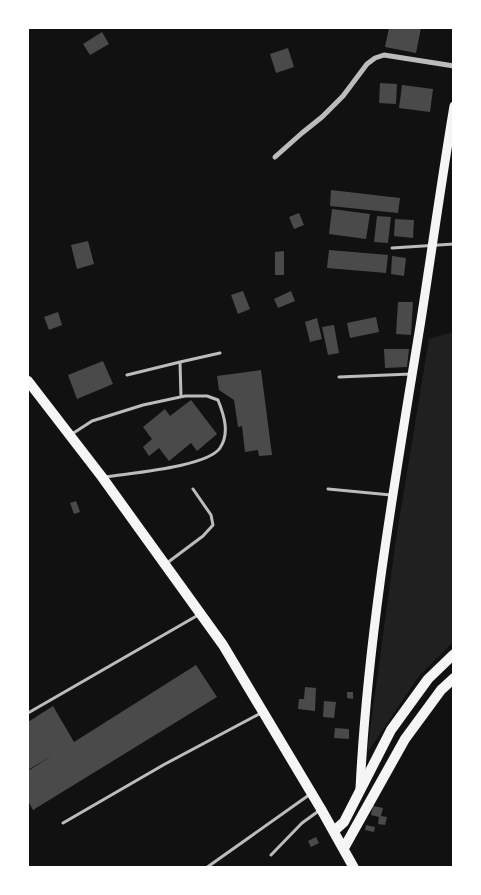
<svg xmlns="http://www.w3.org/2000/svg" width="481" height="895" font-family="Barlow,sans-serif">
  <rect width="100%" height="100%" fill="#111"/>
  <!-- green -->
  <path fill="#202020" d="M453 332V642L419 676 367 753 396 539 429 339Z"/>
  <!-- building -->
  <path fill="#4a4a4a" d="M389 28H421L416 53 385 47Z
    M102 32 109 44 90 55 83 44Z
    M288 48 294 67 276 73 270 54Z
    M380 83 397 84 396 104 379 103Z
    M402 85 433 89 430 112 399 108Z
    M331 190 400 198 398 213 330 206Z
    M332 209 370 214 366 239 329 234Z
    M299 213 304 225 294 229 289 217Z
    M377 216 391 217 388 243 374 242Z
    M395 219 414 220 413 238 394 236Z
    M88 241 94 264 77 269 71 245Z
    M329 250 388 255 386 273 327 268Z
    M284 251V275H275V252Z
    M392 256 406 258 404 276 391 274Z
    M243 291 250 309 238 314 231 295Z
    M291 291 295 301 278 308 274 299Z
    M398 302H413L411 335 396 334Z
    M58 312 62 325 49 330 44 317Z
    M376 317 379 332 350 338 347 323Z
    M317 318 322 339 310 342 305 322Z
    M334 325 339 353 328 355 322 327Z
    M384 349H409L407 367 385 368Z
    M103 361 113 384 77 399 68 375Z
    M261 370 272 455 259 456 258 450 245 452 242 426 238 427 234 400 219 390 217 376Z
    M191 400 217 434 197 451 191 443 169 461 159 448 149 456 143 447 152 439 143 427 165 409 170 416Z
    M76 501 80 512 74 514 70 503Z
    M196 665 217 697 33 810 28 801V771L53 755 28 770V722L53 706 74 742Z
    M305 687 316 688 315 711 298 709 299 699H304Z
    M347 692H353V699L347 698Z
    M324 701 336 702 334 718 323 717Z
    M335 728 349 729V739L334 738Z
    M373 806 383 808 381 816 387 817 385 825 378 824 379 817 371 815Z
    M366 825 375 827 374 832 365 830Z
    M316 837 319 843 311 847 308 841Z"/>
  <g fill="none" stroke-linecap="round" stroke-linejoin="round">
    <!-- service -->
    <path stroke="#bcbcbc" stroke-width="3" d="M392 248 454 244
      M127 375 180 362
      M339 377 411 374
      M181 397 180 362 220 353
      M72 434 92 421 143 405 185 396H207L218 400C224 415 230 433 220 448 207 467 130 473 106 477
      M328 489 391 495
      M167 563 203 536 213 525 211 515 193 489
      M28 713 200 614
      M63 823 165 764 261 713
      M271 855 302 823 320 810
      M206 868 309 795"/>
    <!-- minor -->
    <path stroke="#bcbcbc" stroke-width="5" d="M275 157 302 133 322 117 343 96 367 64 375 58 384 55 454 66"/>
    <!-- secondary -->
    <path stroke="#f5f5f5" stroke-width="9" d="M360 789C368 631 396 475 421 320 432 249 442 177 454 106"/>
    <!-- primary -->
    <path stroke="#f5f5f5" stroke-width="10" d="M28 381 102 477 223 645 321 809 354 868
      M334 831 344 822 391 730 428 679 454 654
      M344 848 405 739 441 690 454 678"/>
  </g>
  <!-- border -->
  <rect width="481" height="895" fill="none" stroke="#ffffff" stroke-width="58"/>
</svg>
